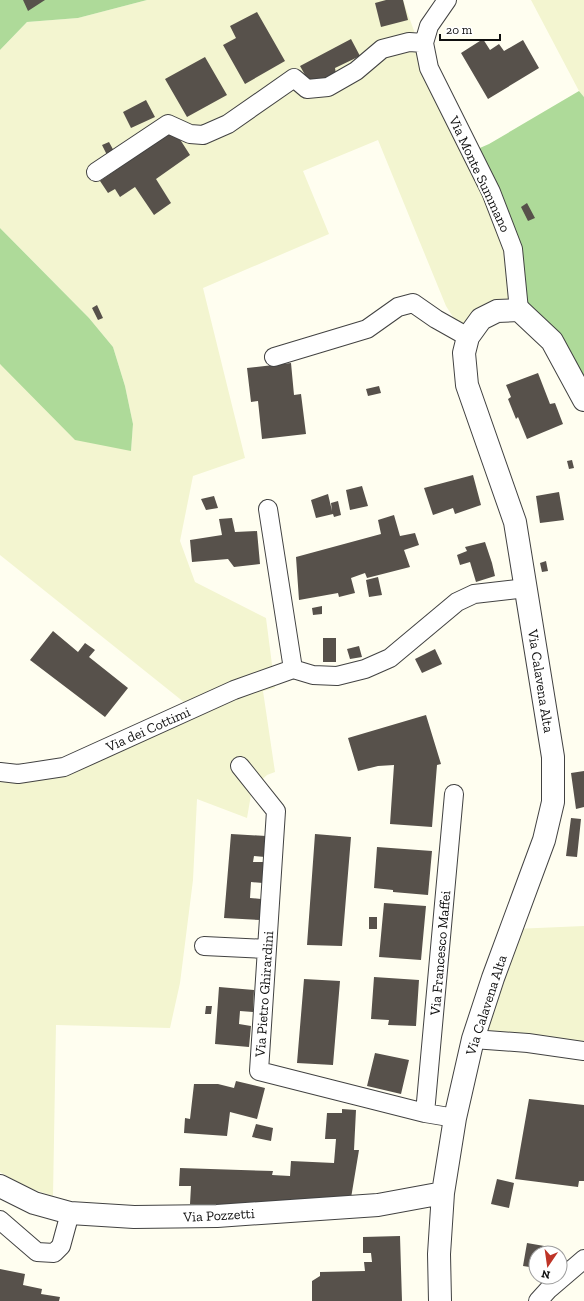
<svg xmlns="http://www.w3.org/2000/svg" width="584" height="1301" font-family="'Zilla Slab',serif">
  <rect width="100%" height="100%" fill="#fffef0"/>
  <!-- farmland -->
  <path fill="#f3f5d0" d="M147 0H403L424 59 513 250 518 309 465 336 446 306 378 140 303 171 329 234 203 288 245 458 193 476 180 541 195 582 266 618 275 688 263 691 275 772 267 775 252 789 247 818 197 799 193 880 180 983 170 1028 56 1025 53 1196 26 1187 0 1172V771L38 772 195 711 0 555V364L131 451 133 424 125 386 113 347 89 318 0 228V50L27 22 78 18Z
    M531 0H584V97L579 91Z
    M584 926V1053L472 1038 514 929Z"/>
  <!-- forest -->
  <path fill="#aeda99" d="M0 0H147L78 18 27 22 0 50Z
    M579 91 584 97V398L518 309 513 250 466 154 489 144Z
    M0 228 89 318 113 347 125 386 133 424 131 451 75 440 0 364Z"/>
  <!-- building -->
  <path fill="#57514b" d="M23 0H45L28 11Z
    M386 0H403L408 20 381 27 375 3Z
    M257 12 285 61 245 84 223 45 236 38 230 26Z
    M351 39 360 56 335 68 336 74 317 83 315 79 309 82 300 66Z
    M483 39 490 50 499 44 504 51 523 40 539 68 488 99 461 53Z
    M205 57 227 95 187 117 165 79Z
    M146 100 155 117 131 128 123 112Z
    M174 130 190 155 156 179 171 203 154 215 135 187 120 197 115 189 108 193 100 181Z
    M109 142 115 153 108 157 102 145Z
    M527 203 535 218 528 221 521 207Z
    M97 305 103 318 98 320 92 308Z
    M291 363 294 395 301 394 306 434 262 439 258 401 251 402 247 368Z
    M538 373 550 404 555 403 563 424 527 439 518 417 516 419 508 399 511 397 506 385Z
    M379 386 381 393 368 396 366 389Z
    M572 460 574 468 569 469 567 461Z
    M473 475 481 505 455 514 453 508 433 515 424 488Z
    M362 486 368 506 350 510 346 490Z
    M559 492 564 520 540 523 536 496Z
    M328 494 332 511 331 503 338 501 341 515 334 517 333 514 316 518 311 500Z
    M214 496 218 508 206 510 201 499Z
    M394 515 400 536 415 533 419 545 404 550 410 567 367 578 365 573 351 578 355 593 339 597 338 593 299 600 296 557 381 534 378 520Z
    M232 518 235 532 257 531 260 564 234 567 228 559 192 562 190 540 222 535 219 519Z
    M485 542 492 563 495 576 476 582 470 562 460 565 457 555 467 551 465 547Z
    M546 561 548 571 542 572 540 563Z
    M378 577 382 595 369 597 366 580Z
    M322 606V614L313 615 312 608Z
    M53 631 78 652 85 643 95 650 89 657 128 688 105 717 30 660Z
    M323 638H336V662H323Z
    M359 646 362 657 350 659 347 649Z
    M435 649 442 664 422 673 415 659Z
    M426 715 441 764 437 765 432 827 390 824 394 765 378 766 358 771 348 738Z
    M584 771V807L576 809 571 773Z
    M571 818 581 819 577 857 566 856Z
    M231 834 266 836 265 857 254 856 253 862H264L263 883 251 882 250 898 261 899 260 920 224 918Z
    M315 834 351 837 342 946 307 945Z
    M377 847 432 851 428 895 393 892V890L374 888Z
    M384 903 426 906 421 960 379 957Z
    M369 917H377V929H369Z
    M374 977 419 980 416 1026 388 1025 389 1020 371 1019Z
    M304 979 340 981 333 1065 297 1063Z
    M219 987 254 990 253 1012 240 1011 239 1024 251 1026 249 1047 215 1044Z
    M206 1006H212L211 1014H205Z
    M375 1053 409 1060 401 1094 367 1086Z
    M236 1081 265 1088 257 1119 230 1112 227 1136 184 1133 185 1118 190 1119 194 1084H218L234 1088Z
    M529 1099 584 1105V1181H579L578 1187 515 1179Z
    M342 1109 356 1110 354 1150H359L350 1204H190L191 1186H179L180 1168 273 1171 272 1175 290 1176 291 1161 334 1163 336 1139H325L327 1113H342Z
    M256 1124 273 1128 271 1141 252 1137Z
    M497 1179 514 1183 509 1208 491 1204Z
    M400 1236 402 1301H312V1281L320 1276V1272L365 1271 364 1262H372L371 1253H363V1237Z
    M527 1243 550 1247 549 1253H536V1268L523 1266Z
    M0 1269 25 1274 23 1285 42 1289 41 1294 60 1297 59 1301H0Z"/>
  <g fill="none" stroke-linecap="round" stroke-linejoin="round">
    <defs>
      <path id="minor" d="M447 0 429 26 424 43 429 68 491 192 513 249 519 310
        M96 172 168 124 190 134 203 135 228 124 294 78 307 89 328 87 356 71 382 49 409 42 424 43
        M274 357 367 329 398 307 413 303 436 319 468 337
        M268 509 293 669 313 675 337 676 365 669 390 658 457 602 474 594 526 588
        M240 766 276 811 259 1071 425 1113 455 1118
        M0 772 18 774 64 767 234 690 293 669
        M204 946 267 949
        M473 1039 528 1043 584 1051
        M425 1113 454 794
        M0 1220 37 1252 54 1253 61 1246 70 1213
        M538 1301 548 1290 584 1259"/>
      <path id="tertiary" d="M0 1186 34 1203 70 1213 134 1217 217 1216 378 1205 443 1193
        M440 1301 439 1254 443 1193 455 1118 473 1039 493 978 544 840 553 802V757L515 522 467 385 464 353 468 337 481 319 497 311 519 310 552 341 584 400"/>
    </defs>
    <!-- minor casing -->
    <use href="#minor" stroke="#424242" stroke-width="20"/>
    <!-- tertiary casing -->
    <use href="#tertiary" stroke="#424242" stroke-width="24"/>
    <!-- minor -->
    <use href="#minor" stroke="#fff" stroke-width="18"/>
    <!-- tertiary -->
    <use href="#tertiary" stroke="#fff" stroke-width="22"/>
  </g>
  <g text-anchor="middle" stroke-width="4" stroke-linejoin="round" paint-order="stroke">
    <!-- street labels -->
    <g font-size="14" fill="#0f0f0f" stroke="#fff">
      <text transform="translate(480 174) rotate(65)" y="5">Via Monte Summano</text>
      <text transform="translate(541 681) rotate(81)" y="5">Via Calavena Alta</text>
      <text transform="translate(148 729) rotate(-24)" y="5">Via dei Cottimi</text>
      <text transform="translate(440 953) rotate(-85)" y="5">Via Francesco Maffei</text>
      <text transform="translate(264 994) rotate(-86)" y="5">Via Pietro Ghirardini</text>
      <text transform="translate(486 1005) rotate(-72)" y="5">Via Calavena Alta</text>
      <text transform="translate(219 1215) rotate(-3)" y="5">Via Pozzetti</text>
    </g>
  </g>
  <!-- north arrow -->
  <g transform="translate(548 1265) rotate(193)"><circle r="19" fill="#ffffff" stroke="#9f9f9f"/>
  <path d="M0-3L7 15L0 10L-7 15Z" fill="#be3427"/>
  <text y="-6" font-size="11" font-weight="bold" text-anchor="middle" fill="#0f0f0f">N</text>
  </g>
  <!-- scale -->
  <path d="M440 34v6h60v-6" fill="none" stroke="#0f0f0f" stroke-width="2"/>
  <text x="446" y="34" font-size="12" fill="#0f0f0f" stroke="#ffffff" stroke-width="3" paint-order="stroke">20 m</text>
</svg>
